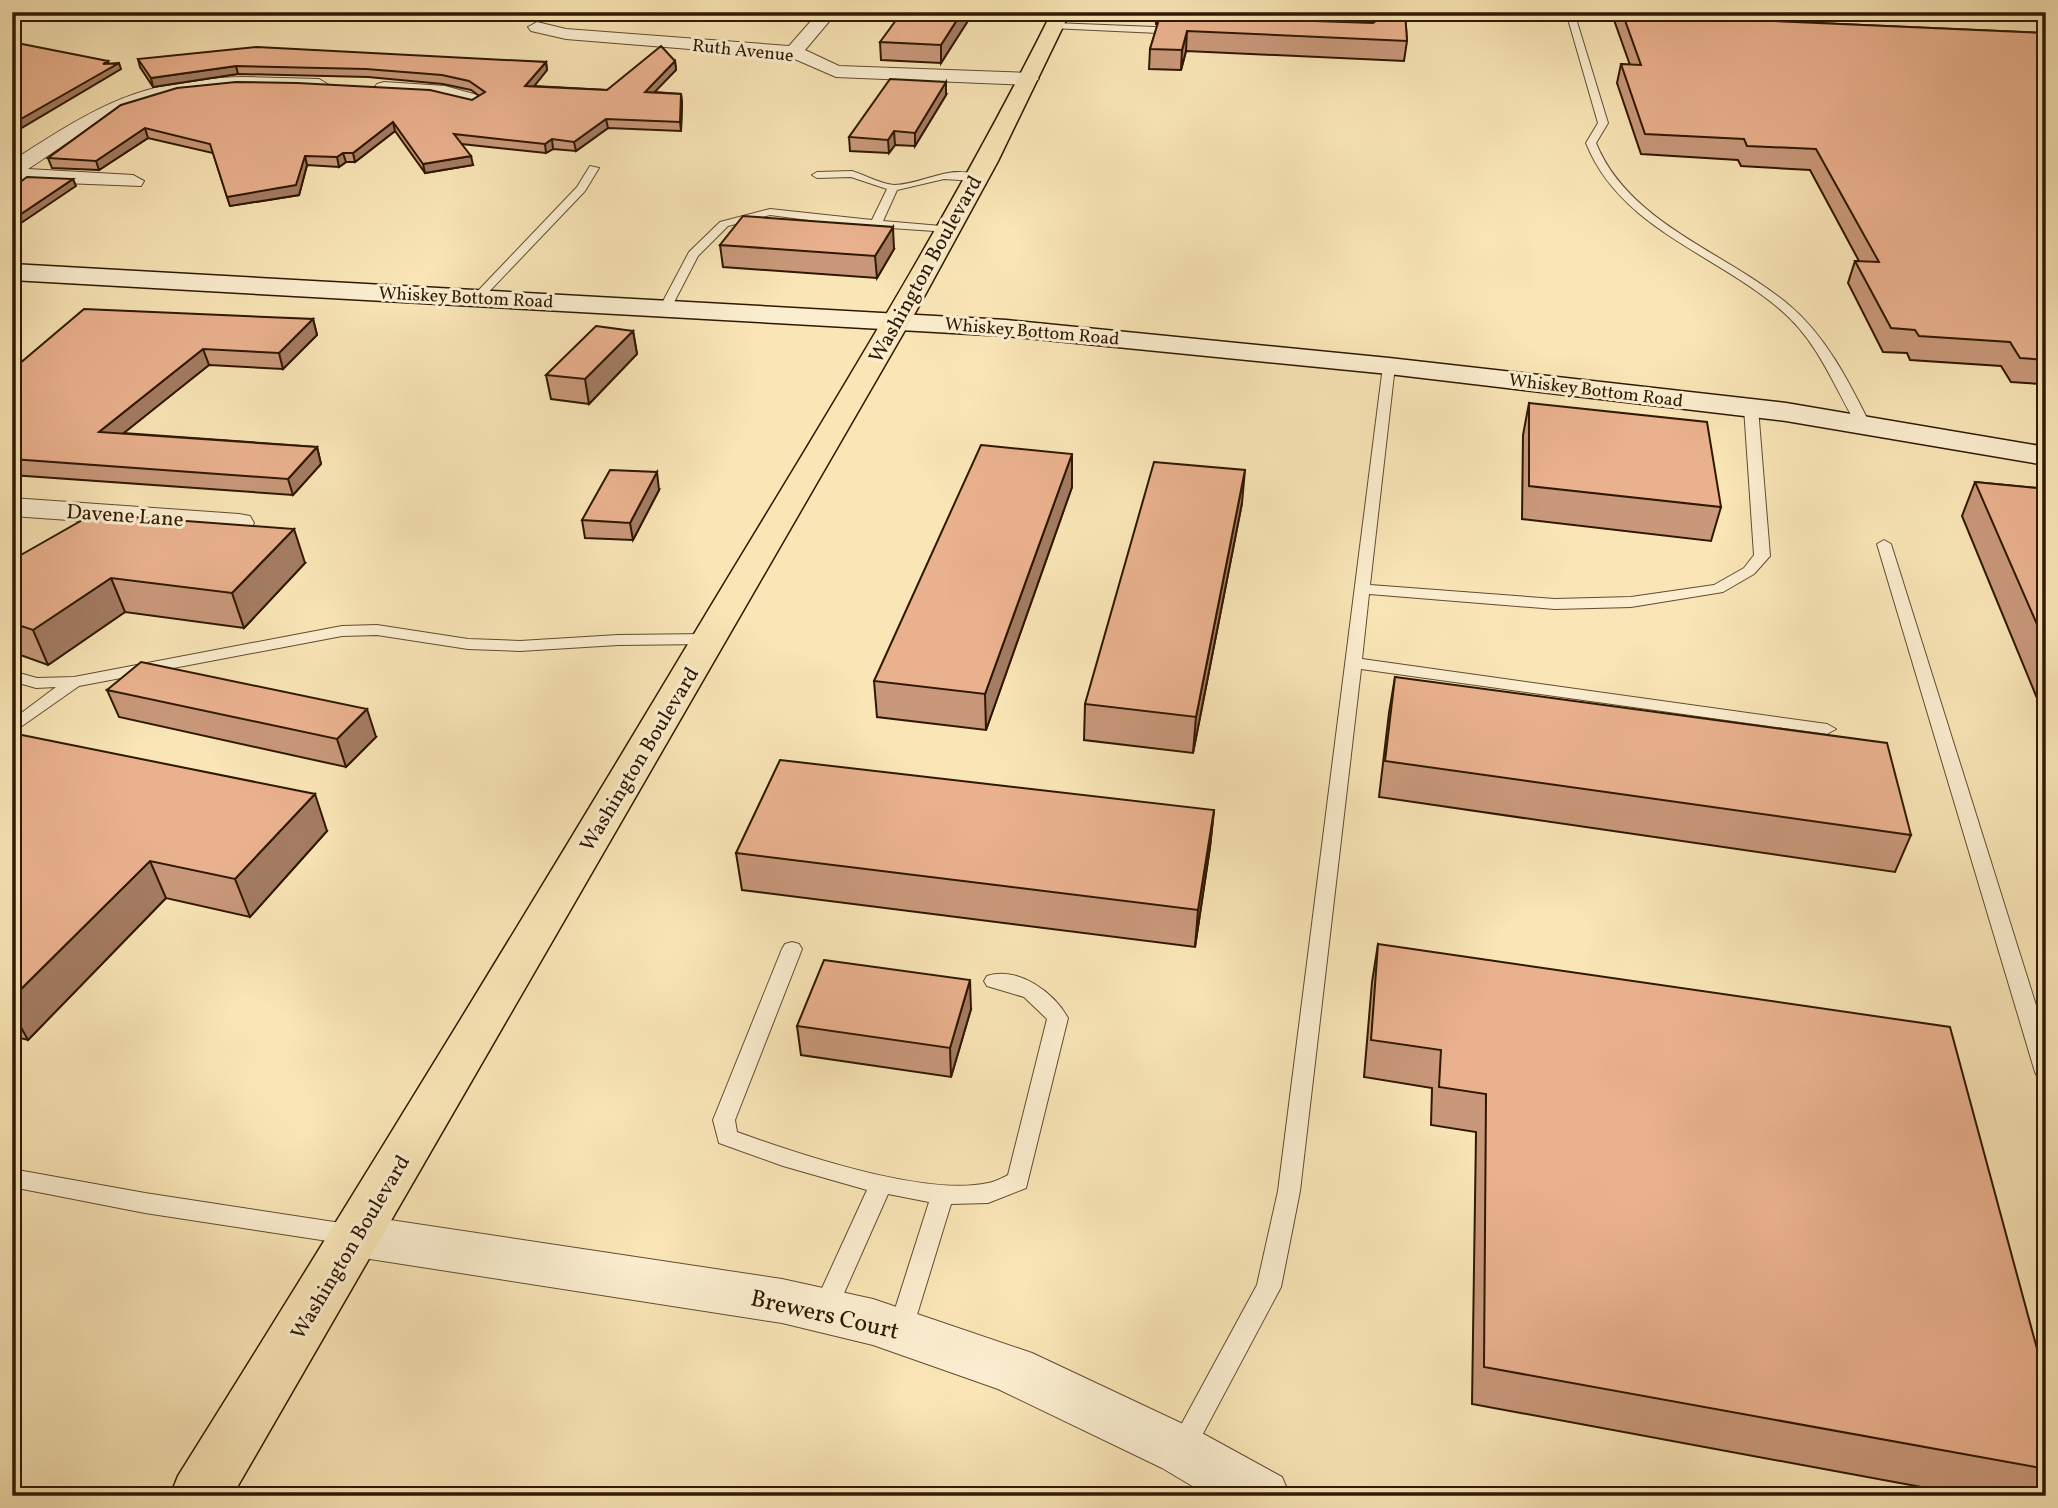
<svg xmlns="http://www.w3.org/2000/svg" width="2058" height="1508" font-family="Vollkorn,serif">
  <rect width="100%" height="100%" fill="#f9e5b6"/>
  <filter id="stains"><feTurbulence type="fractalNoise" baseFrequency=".00286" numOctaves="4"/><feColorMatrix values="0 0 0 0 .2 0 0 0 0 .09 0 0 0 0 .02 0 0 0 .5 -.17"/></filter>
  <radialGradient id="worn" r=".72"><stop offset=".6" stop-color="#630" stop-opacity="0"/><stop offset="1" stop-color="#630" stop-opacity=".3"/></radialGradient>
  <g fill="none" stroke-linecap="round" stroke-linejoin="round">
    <defs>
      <path id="lane" d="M1566 12H1574L1608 123 1596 143C1629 224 1726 252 1789 305 1826 336 1849 382 1870 424L1868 427H1858C1834 387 1819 343 1782 311 1717 254 1620 229 1586 143L1598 123Z
        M1054 23 1180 28 1184 31 1180 34 1051 28Z
        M590 166 599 168 585 191 482 299H474V295L577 187Z
        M852 171C865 175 881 184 894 185 922 185 955 161 981 178L976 181 944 179 897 190 883 221 953 227V231L949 232 847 225 770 215 728 226 698 256 670 310H662L660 307 689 252 720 222 770 209 872 220 887 189 851 177 817 178 812 175 817 172Z
        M1389 362 1395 366 1370 585 1555 599 1631 597 1714 585 1744 568 1754 555 1744 408 1751 404 1758 408 1770 556 1754 574 1723 592 1631 607 1555 609 1369 594 1362 659 1827 724 1836 729 1827 734 1361 669 1300 1191 1281 1287 1190 1458 1181 1461 1172 1458 1168 1449 1257 1285 1278 1191 1383 366Z
        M1884 540 1891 544 2046 1037V1080L2038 1078 2035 1072 1877 544Z
        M377 625 468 639 520 641 618 635 709 634 717 639 709 644 618 645 520 651 468 649 377 635 342 636 79 686 12 733V720L56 687 36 688 12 681V671L37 678 74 677 342 626Z
        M792 942 799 944 802 949 735 1120 737 1132C798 1154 926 1197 988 1183 995 1182 1002 1178 1008 1175L1047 1019 1024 997 987 986 984 981 987 976C1018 966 1054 992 1068 1018L1026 1188 988 1203 951 1204 912 1331 909 1339 900 1342 891 1339 888 1331 929 1202 888 1194 833 1318 824 1321 815 1318 812 1310 867 1190 783 1166 719 1143 713 1120 782 949 785 944Z
        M12 1169 145 1193 354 1225 362 1228 366 1235 362 1242 354 1245 145 1213 12 1187Z"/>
      <path id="street" d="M819 12H837L805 50 839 66 1030 73 1039 79 1030 85 836 77 790 57 566 39 531 31 528 27 537 22 566 29 789 46Z
        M243 77 319 79 329 85 319 91C254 88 184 82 123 110 89 126 59 149 28 169L133 175 144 181 141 186 12 181V161C98 106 137 80 243 77Z
        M384 82 445 86 481 96 484 100 474 106 444 98 377 92 374 88 377 84Z
        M12 498 239 514 250 516 254 523 250 530 239 532 12 516Z
        M357 1215 782 1279 873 1299 1032 1353 1200 1432 1282 1477 1290 1496H1209L1162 1468 998 1389 873 1345 782 1323 357 1257 340 1251 332 1236 340 1221Z"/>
      <path id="secondary" d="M12 264 1006 320 1389 358 1786 403 2046 447V465L1786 421 1389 374 1006 336 12 280Z"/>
      <path id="primary" d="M1052 12H1070L998 161 919 306 232 1496H170L178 1476C357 1190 533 903 706 614 826 415 948 220 1052 12Z"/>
    </defs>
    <!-- lane casing -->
    <use href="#lane" stroke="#624b2e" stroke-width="2"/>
    <!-- street casing -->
    <use href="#street" stroke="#624b2e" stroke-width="2"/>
    <!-- secondary casing -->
    <use href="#secondary" stroke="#2f1800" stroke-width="3"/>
    <!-- primary casing -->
    <use href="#primary" stroke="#2f1800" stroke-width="3"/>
    <!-- lane -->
    <use href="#lane" fill="#fbeed0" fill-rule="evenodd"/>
    <!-- street -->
    <use href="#street" fill="#fbeed0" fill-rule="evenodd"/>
    <!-- secondary -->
    <use href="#secondary" fill="#fbeed0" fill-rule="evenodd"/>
    <!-- primary -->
    <use href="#primary" fill="#f9e5b6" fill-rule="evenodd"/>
  </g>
  <!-- wall -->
  <path fill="#c9987a" stroke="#2f1800" stroke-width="2" d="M973 12 941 63 881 60 880 42Z
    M1156 12H1405L1407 41 1404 61 1186 51 1181 70 1149 69 1150 49 1158 24H1156Z
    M1616 12H1704L1707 18 2046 33V392L2041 384 2011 382 2001 366 1910 360 1907 353 1883 352 1848 283 1855 261H1859L1810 170 1741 166 1738 160 1641 154 1617 83 1621 64 1630 65 1614 20Z
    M138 59 546 62 547 70 534 86 607 90 675 61 676 70 654 92 681 94 682 103 681 131 608 128 576 151 553 149 546 153 461 144 473 165 425 173 395 131 355 162H346L339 167 307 165 299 195 230 206 213 153 148 138 99 170 52 168 48 158 121 105 472 100 479 96 471 90 443 84 368 77 238 74 153 87 140 67Z
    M946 95 915 146 895 145 889 153 850 151 849 137Z
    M720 245 894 249 877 278 723 267Z
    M313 319 317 335 283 369 209 365 123 433 317 447 321 464 293 495 12 475V370Z
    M633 331 637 354 589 404 551 399 546 375Z
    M1529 403 1721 507 1711 541 1522 519 1523 435Z
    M1975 482 2046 489V720L1962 516Z
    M1072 487 986 730 877 717 874 681Z
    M659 490 633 540 585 538 582 520Z
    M1242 503 1193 753 1084 740 1085 704Z
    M12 560 305 563 244 628 125 612 48 665 12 652Z
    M1395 677 1911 835 1895 872 1379 797 1389 713Z
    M107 690 376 737 346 767 119 717Z
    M12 733 327 831 250 917 166 898 28 1040 12 1036Z
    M1214 810 1210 847 1195 947 742 890 736 853Z
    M1378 944 2046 1382V1496H1970L1472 1404 1476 1132 1431 1125 1432 1088 1364 1077 1372 982Z
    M971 1009 951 1077 801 1055 797 1026Z"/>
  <!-- shaded-wall -->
  <path fill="#a47c63" stroke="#2f1800" stroke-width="2" d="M962 12 973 13 941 63V45Z
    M1187 31 1186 51 1181 70 1182 50Z
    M108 61 110 68 119 63 121 69 13 133 12 124Z
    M675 61 676 70 646 101 645 92Z
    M546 62 547 70 527 95 525 86Z
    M236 66 238 74 153 87 151 78Z
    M946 82V95L915 146V133Z
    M681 94 682 103 681 131 680 122Z
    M606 119 608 128 576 151 574 142Z
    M393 122 395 131 355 162 353 153Z
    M145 128 148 138 99 170 96 161Z
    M894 131 895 145 889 153 888 140Z
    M552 139 553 149 546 153 545 144Z
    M343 153 346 162 339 167 337 157Z
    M305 156 307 165 299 195 230 206 227 197Z
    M471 156 473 165 425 173 423 164Z
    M73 179 76 186 18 225 15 218Z
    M893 227 894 249 877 278 875 256Z
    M313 319 317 335 283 369 279 353Z
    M633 331 637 354 589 404 585 379Z
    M203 349 209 365 105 448 99 432Z
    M317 447 321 464 293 495 288 479Z
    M1072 454V487L986 730 985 694Z
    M1245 470 1242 503 1193 753 1196 717Z
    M657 472 659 490 633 540 630 523Z
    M294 529 305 563 244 628 232 593Z
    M111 578 125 612 48 665 33 630Z
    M367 709 376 737 346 767 337 739Z
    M315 794 327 831 250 917 235 879Z
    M1214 810 1210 847 1195 947 1198 910Z
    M150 861 166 898 28 1040 12 1011V998Z
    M970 980 971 1009 951 1077 950 1048Z"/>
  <!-- building -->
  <path fill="#eab18e" stroke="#2f1800" stroke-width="2" d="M902 12H962L941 45 880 42Z
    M1368 12H1405L1407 41 1187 31 1182 50 1150 49 1160 16 1373 23 1380 18 1373 12Z
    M1622 12H1704L1707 18 2046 33V360L2020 358 2010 342 1919 336 1915 330 1891 328 1855 261 1879 262 1816 149 1747 146 1744 139 1645 134 1621 64 1641 65Z
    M12 42 108 61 103 64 119 63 12 124Z
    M661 46 675 61 645 92 681 94 680 122 606 119 574 142 552 139 545 144 454 134 471 156 423 164 393 122 353 153H343L337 157 305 156 296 185 227 197 210 144 145 128 96 161 48 158 121 105 177 88 236 82 297 83 430 90 472 100 485 92 469 81 442 75 366 69 236 66 151 78 138 59 257 47 546 62 525 86 607 90Z
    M890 79 946 82 915 133 894 131 888 140 849 137Z
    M27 177 73 179 15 218 12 214V188Z
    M743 216 893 227 875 256 720 245Z
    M84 309 313 319 279 353 203 349 99 432 317 447 288 479 12 459V370Z
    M596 326 633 331 585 379 546 375Z
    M1529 403 1707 422 1721 507 1529 486Z
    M981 445 1072 454 985 694 874 681Z
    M1154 462 1245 470 1196 717 1085 704Z
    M610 470 657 472 630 523 582 520Z
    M1975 482 2046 489V645Z
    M93 514 294 529 232 593 111 578 33 630 12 623V560Z
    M141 662 367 709 337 739 107 690Z
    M1395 677 1887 743 1911 835 1385 761Z
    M12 733 315 794 235 879 150 861 12 998Z
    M780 760 1214 810 1198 910 736 853Z
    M1378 944 1950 1027 2046 1382V1469L1484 1367 1486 1094 1439 1087 1441 1050 1371 1040Z
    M824 960 970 980 950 1048 797 1026Z"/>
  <g text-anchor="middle" stroke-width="6" stroke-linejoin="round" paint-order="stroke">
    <!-- far-street labels -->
    <g font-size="18" fill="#2f1800" stroke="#fbeed0">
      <text transform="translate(743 50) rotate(6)" y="6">Ruth Avenue</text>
      <text transform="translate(466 297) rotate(3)" y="6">Whiskey Bottom Road</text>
      <text transform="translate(1032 331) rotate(5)" y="6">Whiskey Bottom Road</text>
      <text transform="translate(1596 390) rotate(7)" y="6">Whiskey Bottom Road</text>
    </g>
    <!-- street labels -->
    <g font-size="21" fill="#2f1800" stroke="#fbeed0">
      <text transform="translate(925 269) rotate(-61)" y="7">Washington Boulevard</text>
      <text transform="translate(125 515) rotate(4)" y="7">Davene Lane</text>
      <text transform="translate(639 759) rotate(-59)" y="7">Washington Boulevard</text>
      <text transform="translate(350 1247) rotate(-59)" y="7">Washington Boulevard</text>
    </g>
    <!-- near-street labels -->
    <g font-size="24" fill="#2f1800" stroke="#fbeed0">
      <text transform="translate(825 1314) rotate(13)" y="8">Brewers Court</text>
    </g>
  </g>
  <!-- margin -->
  <rect width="2058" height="1508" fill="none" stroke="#f9e5b6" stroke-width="42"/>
  <rect x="14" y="14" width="2030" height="1480" fill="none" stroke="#2f1800" stroke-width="3.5"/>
  <rect x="21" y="21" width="2016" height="1466" fill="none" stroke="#2f1800" stroke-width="2"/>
  <rect width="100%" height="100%" filter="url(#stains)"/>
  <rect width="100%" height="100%" fill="url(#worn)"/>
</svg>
